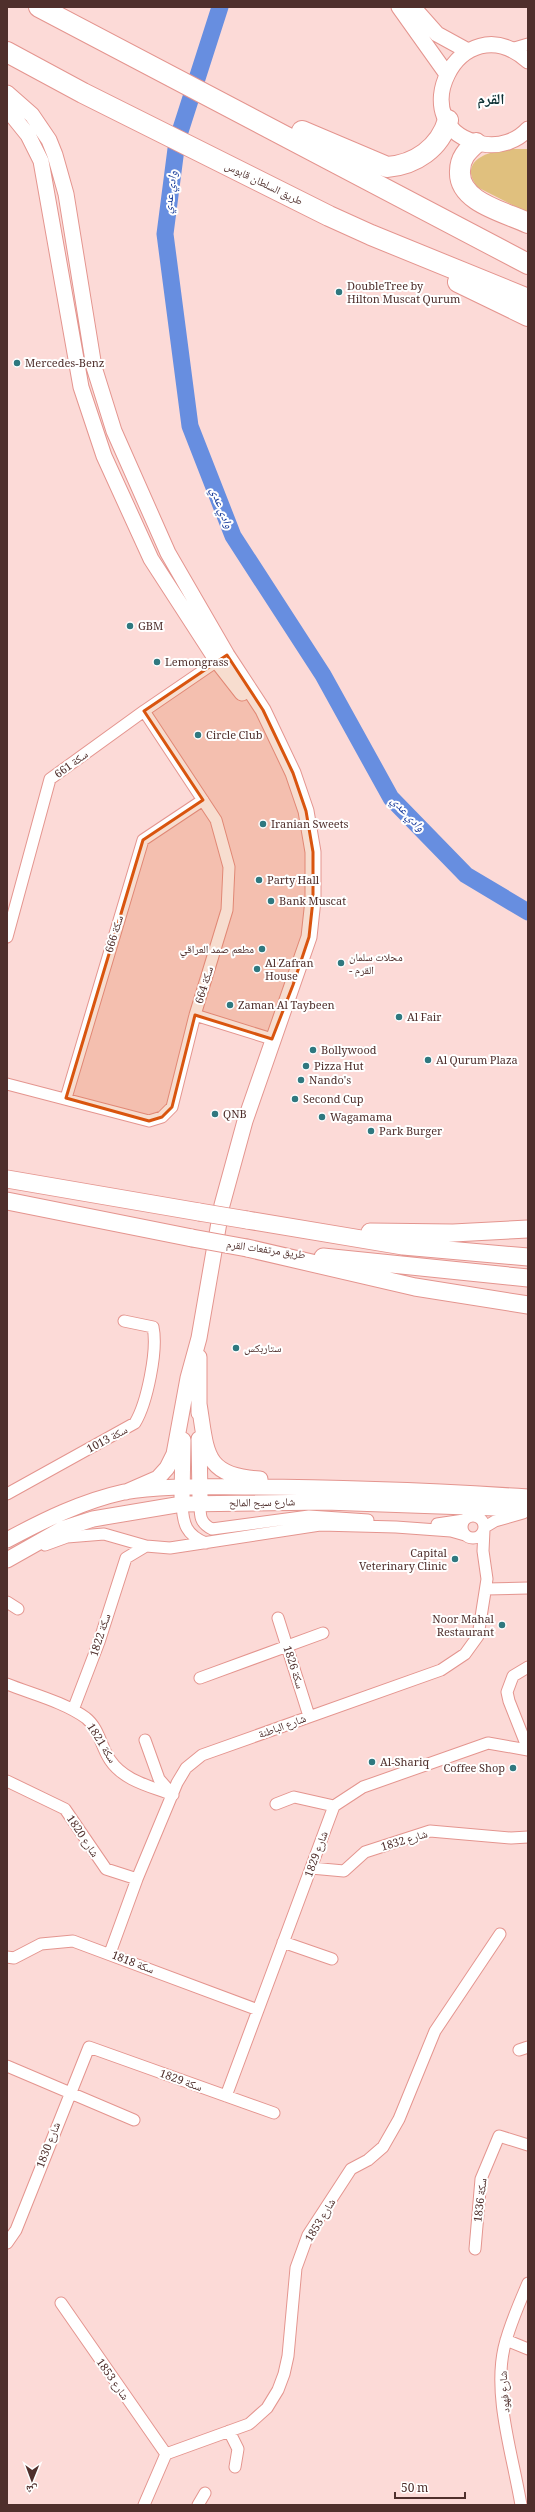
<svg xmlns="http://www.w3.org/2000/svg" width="535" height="2512" font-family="Georgia,'Noto Naskh Arabic',serif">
  <rect width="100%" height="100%" fill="#fcdad7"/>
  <!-- green -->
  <path fill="#e0c07e" d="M508 149H528V213L477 187C458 160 488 152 508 149Z"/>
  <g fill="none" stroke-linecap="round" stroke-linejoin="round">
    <!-- river -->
    <path stroke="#678ee0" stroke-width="17" d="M220 7 177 141 165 234 190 426 233 536 323 675 391 798 466 875 528 912"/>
    <defs>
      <path id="street" d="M511 49 528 44
        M7 937 50 779 144 711 223 657
        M195 1015 272 1039
        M7 1084 149 1121 162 1117 172 1107 195 1015 227 910 229 867 216 820 144 711
        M66 1098 143 840 203 800
        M7 1494 135 1423C147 1403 158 1350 153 1327L124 1321
        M182 1504C183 1524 186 1535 206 1543
        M200 1504C200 1516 200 1523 212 1529L309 1516 368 1520
        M462 1527a11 11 0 1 1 22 0a11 11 0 1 1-22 0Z
        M437 1524 464 1520
        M485 1527 495 1521 523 1513
        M45 1545 67 1537 104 1534 146 1546 170 1548 320 1525 396 1527 451 1531 465 1535
        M486 1589 528 1588
        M7 1602 18 1609
        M278 1618 309 1716
        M528 1667 513 1676 507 1692 509 1701 528 1749
        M200 1678 323 1633
        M7 1684C32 1694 64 1702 86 1718 99 1728 101 1747 110 1760 124 1781 150 1786 173 1795
        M73 1710 99 1642 126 1558 146 1546
        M145 1740 159 1779 172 1794
        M7 1781 65 1809 106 1869 137 1879
        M276 1804 294 1797 334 1806
        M311 1868 344 1871 365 1852 430 1831 511 1838 528 1837
        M283 1942 332 1959
        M110 1953 137 1879 177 1783 186 1768 202 1755 441 1670 465 1654 478 1636 487 1579 483 1551 484 1530
        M7 1957 14 1958 41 1944 73 1941 258 2010
        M519 2050 528 2047
        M7 2066 134 2120
        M226 2096 334 1806 363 1787 488 1743 528 1750
        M7 2243 16 2230 89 2047 274 2113
        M475 2249 481 2179 499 2136 528 2145
        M61 2303 166 2454
        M506 2340 528 2349
        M229 2431 238 2449 235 2467
        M144 2505 166 2454 249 2424 267 2408 278 2390 284 2374 288 2356 296 2268 308 2235 351 2169 368 2160 383 2147 399 2119 435 2031 500 1934
        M198 2505 205 2493
        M521 2505C513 2456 493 2397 504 2348 509 2326 519 2304 528 2283"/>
      <path id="secondary" d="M399 7 446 73
        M413 7 437 34 468 51
        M528 61C460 0 397 129 483 144 500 147 517 141 528 129
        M7 93 32 115 49 140 55 155 66 194 94 367 114 431 168 553 227 655 263 710 293 773 306 811 313 852V900L309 937 245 1121 222 1205 199 1338 188 1378 174 1454 167 1468 158 1478 126 1492
        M7 109 28 135 41 161 81 387 104 456 151 559 217 661 242 693
        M199 1404C207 1452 203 1476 260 1479
        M199 1413V1357
        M199 1439 200 1497
        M182 1498 183 1440
        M7 1540C44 1520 83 1501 124 1492 160 1485 208 1487 245 1487 339 1487 433 1491 528 1497
        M7 1560 62 1529 93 1519 182 1504 325 1502 528 1509"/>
      <path id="primary" d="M7 1179 199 1212
        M7 1201 192 1238
        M247 1220 403 1246 528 1257
        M370 1232 453 1233 528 1229
        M247 1248 415 1287 528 1305
        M323 1257 528 1278"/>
      <path id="highway" d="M39 7 528 264
        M7 52 83 93 329 216 371 235 528 299
        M302 131 387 167C415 165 440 148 448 120
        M476 143C467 151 460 158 460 171 458 202 505 212 528 223
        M458 282 528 316"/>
    </defs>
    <!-- street casing -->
    <use href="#street" stroke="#e4958f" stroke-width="13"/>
    <!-- secondary casing -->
    <use href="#secondary" stroke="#e4958f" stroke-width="17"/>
    <!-- primary casing -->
    <use href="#primary" stroke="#e4958f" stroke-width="19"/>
    <!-- highway casing -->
    <use href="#highway" stroke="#e4958f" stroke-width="22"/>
    <!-- street -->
    <use href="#street" stroke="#fff" stroke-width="11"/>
    <!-- secondary -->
    <use href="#secondary" stroke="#fff" stroke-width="15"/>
    <!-- primary -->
    <use href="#primary" stroke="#fff" stroke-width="17"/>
    <!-- highway -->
    <use href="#highway" stroke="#fff" stroke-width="20"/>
    <defs>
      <path id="primary-bridge" d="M199 1212 247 1220
        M192 1238 247 1248"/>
    </defs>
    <!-- primary-bridge casing -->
    <use href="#primary-bridge" stroke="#e4958f" stroke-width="19" stroke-linecap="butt"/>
    <!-- primary-bridge -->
    <use href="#primary-bridge" stroke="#fff" stroke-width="17"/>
  </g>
  <!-- marked area -->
  <path fill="#d9550f" fill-opacity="0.2" stroke="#d9550f" stroke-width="3" stroke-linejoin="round" d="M227 655 263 710 293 773 306 811 313 852V900L309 937 293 985 272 1039 195 1015 172 1107 162 1117 149 1121 66 1098 143 840 203 800 144 711Z"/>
  <!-- markers -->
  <g fill="#2f787f" stroke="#fff" stroke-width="1.5">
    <circle cx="339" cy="292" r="4"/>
    <circle cx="17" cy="363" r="4"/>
    <circle cx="130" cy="626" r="4"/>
    <circle cx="157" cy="662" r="4"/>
    <circle cx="198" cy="735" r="4"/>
    <circle cx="263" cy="824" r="4"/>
    <circle cx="259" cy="880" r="4"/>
    <circle cx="271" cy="901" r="4"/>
    <circle cx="262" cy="949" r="4"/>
    <circle cx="341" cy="963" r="4"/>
    <circle cx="257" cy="969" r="4"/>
    <circle cx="230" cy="1005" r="4"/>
    <circle cx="399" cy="1017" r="4"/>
    <circle cx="313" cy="1050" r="4"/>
    <circle cx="428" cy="1060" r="4"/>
    <circle cx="306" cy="1066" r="4"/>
    <circle cx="301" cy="1080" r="4"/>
    <circle cx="295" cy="1099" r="4"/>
    <circle cx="215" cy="1114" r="4"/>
    <circle cx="322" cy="1117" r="4"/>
    <circle cx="371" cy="1131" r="4"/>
    <circle cx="236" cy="1348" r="4"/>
    <circle cx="455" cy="1559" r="4"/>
    <circle cx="502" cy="1625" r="4"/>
    <circle cx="372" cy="1762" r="4"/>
    <circle cx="513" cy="1768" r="4"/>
  </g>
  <g text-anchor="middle" stroke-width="4" stroke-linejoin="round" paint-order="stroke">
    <!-- street labels -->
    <g font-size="11" fill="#4f2f2c" stroke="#fff">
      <text transform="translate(264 183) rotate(26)" y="4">طريق السلطان قابوس</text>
      <text transform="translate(71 764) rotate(-36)" y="4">سكة 661</text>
      <text transform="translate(114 934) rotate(-73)" y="4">سكة 666</text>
      <text transform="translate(204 985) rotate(-73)" y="4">سكة 664</text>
      <text transform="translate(266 1249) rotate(8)" y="4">طريق مرتفعات القرم</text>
      <text transform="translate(107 1439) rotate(-28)" y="4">سكة 1013</text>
      <text transform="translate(262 1502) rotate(-1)" y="4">شارع سيح المالح</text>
      <text transform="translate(100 1635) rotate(-72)" y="4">سكة 1822</text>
      <text transform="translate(294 1667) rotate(72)" y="4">سكة 1826</text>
      <text transform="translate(282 1726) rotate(-20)" y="4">شارع الباطنة</text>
      <text transform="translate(102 1743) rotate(58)" y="4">سكة 1821</text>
      <text transform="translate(83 1836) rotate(56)" y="4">1820 شارع</text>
      <text transform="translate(404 1840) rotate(-17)" y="4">1832 شارع</text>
      <text transform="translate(316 1854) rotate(-70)" y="4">1829 شارع</text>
      <text transform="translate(133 1962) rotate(21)" y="4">سكة 1818</text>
      <text transform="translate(181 2080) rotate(20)" y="4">سكة 1829</text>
      <text transform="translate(48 2145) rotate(-69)" y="4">1830 شارع</text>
      <text transform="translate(480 2200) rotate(-83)" y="4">سكة 1836</text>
      <text transform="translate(320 2220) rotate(-59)" y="4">شارع 1853</text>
      <text transform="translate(113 2379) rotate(55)" y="4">1853 شارع</text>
      <text transform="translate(504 2392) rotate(-94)" y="4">شارع فهود</text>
    </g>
    <!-- poi labels -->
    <g font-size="11" fill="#4f2f2c" stroke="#fff" text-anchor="start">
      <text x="347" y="290">DoubleTree by<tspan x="347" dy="13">Hilton Muscat Qurum</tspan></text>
      <text x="25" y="367">Mercedes-Benz</text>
      <text x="138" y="630">GBM</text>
      <text x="165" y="666">Lemongrass</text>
      <text x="206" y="739">Circle Club</text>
      <text x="271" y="828">Iranian Sweets</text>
      <text x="267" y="884">Party Hall</text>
      <text x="279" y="905">Bank Muscat</text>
      <text x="254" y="953" text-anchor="end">مطعم صمد العراقي</text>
      <text x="349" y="961">محلات سلمان<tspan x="349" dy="13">- القرم</tspan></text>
      <text x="265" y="967">Al Zafran<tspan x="265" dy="13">House</tspan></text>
      <text x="238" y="1009">Zaman Al Taybeen</text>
      <text x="407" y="1021">Al Fair</text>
      <text x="321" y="1054">Bollywood</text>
      <text x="436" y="1064">Al Qurum Plaza</text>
      <text x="314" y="1070">Pizza Hut</text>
      <text x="309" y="1084">Nando's</text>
      <text x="303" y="1103">Second Cup</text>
      <text x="223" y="1118">QNB</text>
      <text x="330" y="1121">Wagamama</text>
      <text x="379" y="1135">Park Burger</text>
      <text x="244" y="1352">ستاربكس</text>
      <text x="447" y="1557" text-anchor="end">Capital<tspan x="447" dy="13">Veterinary Clinic</tspan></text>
      <text x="494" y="1623" text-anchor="end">Noor Mahal<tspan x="494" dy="13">Restaurant</tspan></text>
      <text x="380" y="1766">Al-Shariq</text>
      <text x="505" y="1772" text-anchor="end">Coffee Shop</text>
    </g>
    <!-- water labels -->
    <g font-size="12" font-style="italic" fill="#173b9a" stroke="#fff">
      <text transform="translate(170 192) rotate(-82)" y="4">وادي عدي</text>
      <text transform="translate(222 508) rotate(69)" y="4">وادي عدي</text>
      <text transform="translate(408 814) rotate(47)" y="4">وادي عدي</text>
    </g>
    <!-- district labels -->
    <g font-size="15" font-weight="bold" fill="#0e3135" stroke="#fff">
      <text x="491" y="104">القرم</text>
    </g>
  </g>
  <!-- border -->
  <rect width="535" height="2512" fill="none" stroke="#4f2f2c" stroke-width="16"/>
  <!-- north arrow -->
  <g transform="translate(32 2480) rotate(181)" stroke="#ffffff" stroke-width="3" paint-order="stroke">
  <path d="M0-3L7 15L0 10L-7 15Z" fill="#4f2f2c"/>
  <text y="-6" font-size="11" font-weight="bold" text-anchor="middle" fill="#4f2f2c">ش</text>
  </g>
  <!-- scale -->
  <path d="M395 2492v6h70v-6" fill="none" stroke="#4f2f2c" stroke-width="2"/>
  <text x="401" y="2492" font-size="12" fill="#4f2f2c" stroke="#ffffff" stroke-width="3" paint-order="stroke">50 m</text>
</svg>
